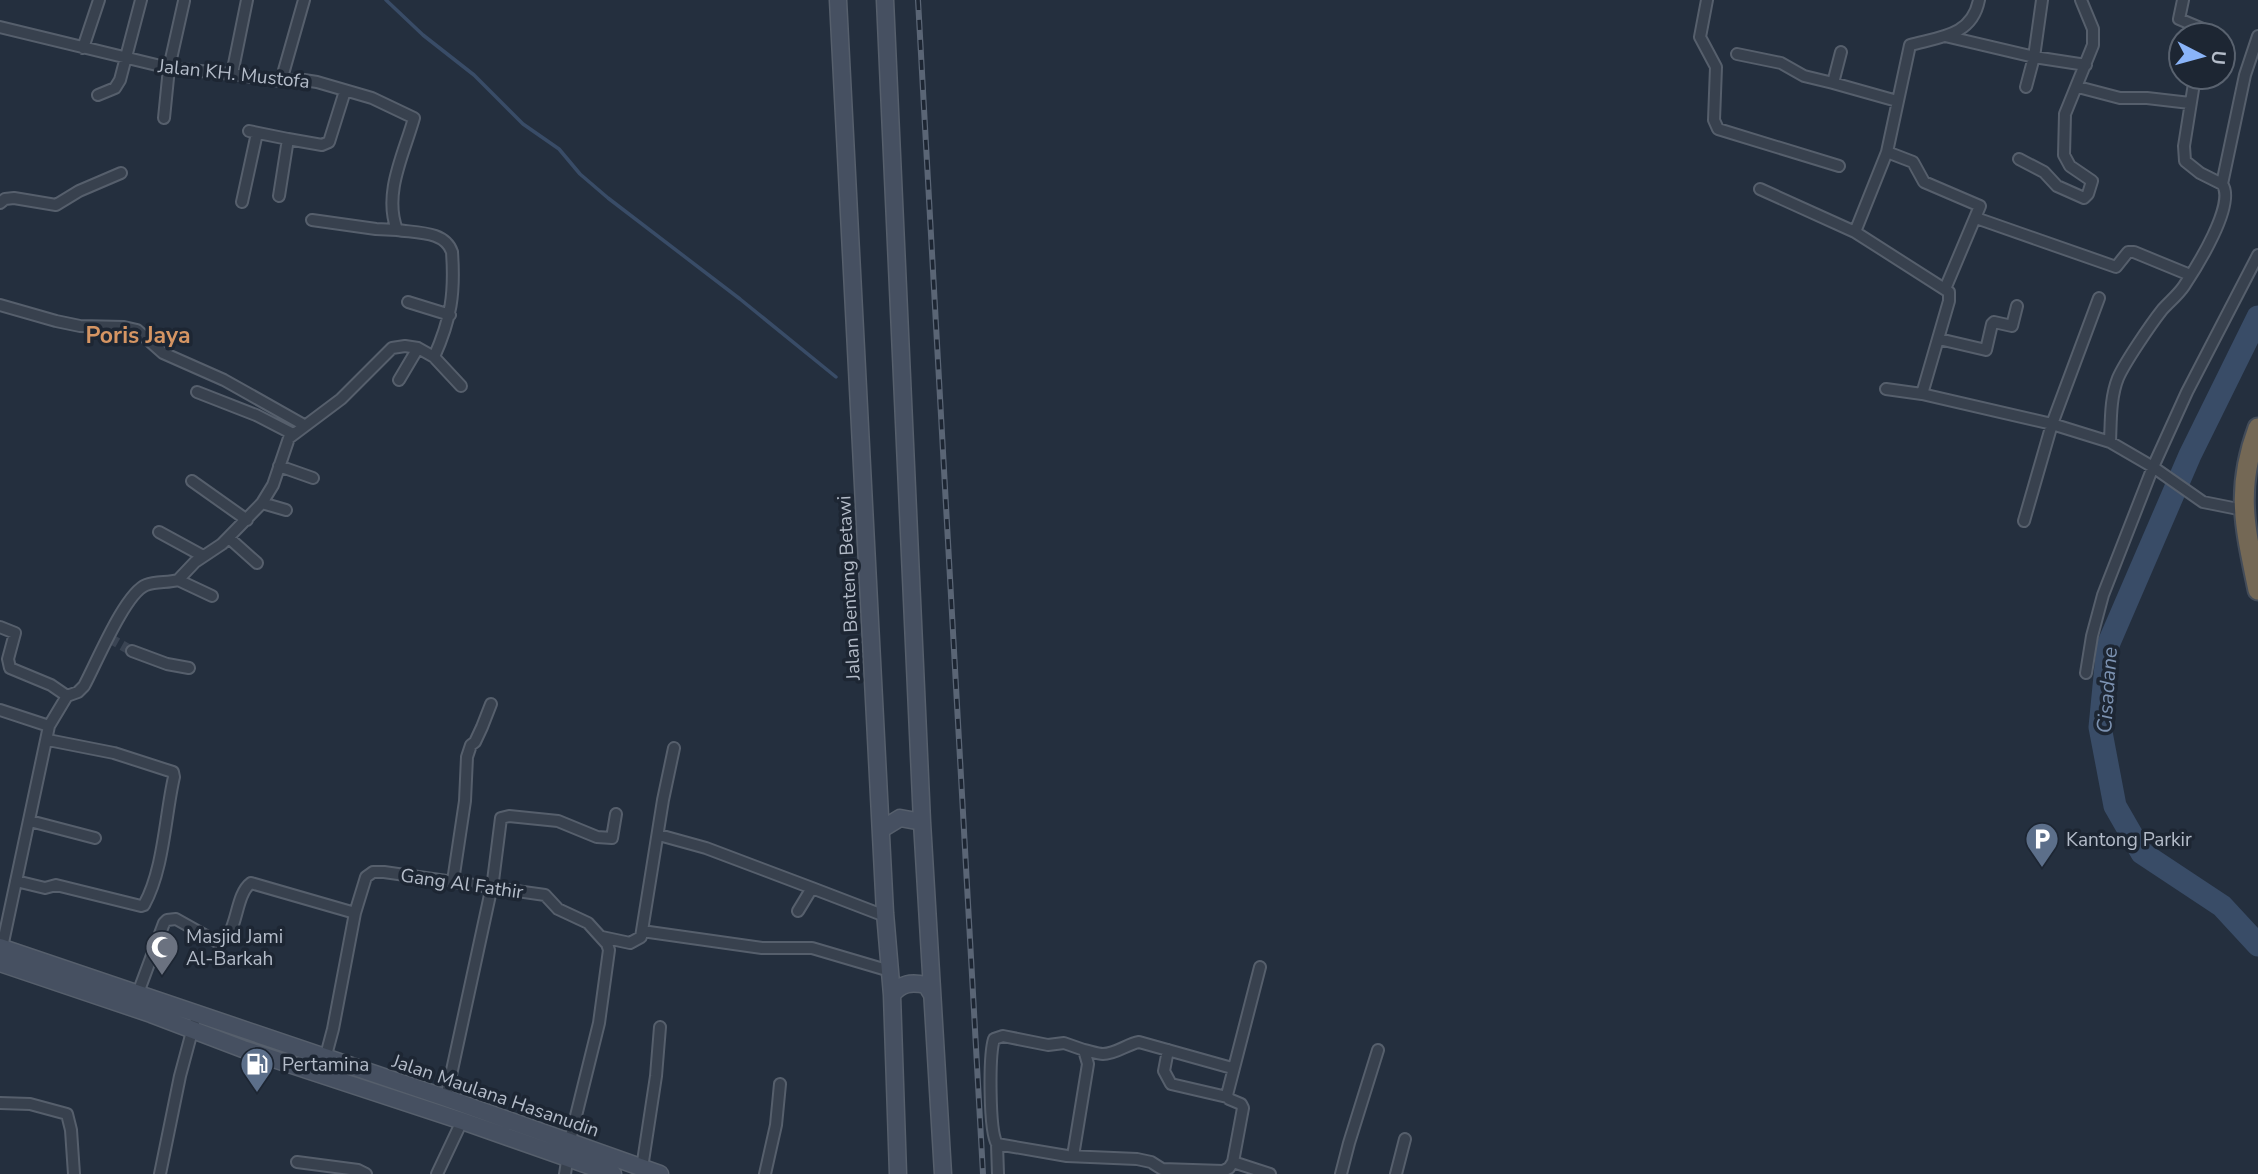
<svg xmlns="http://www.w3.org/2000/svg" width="2258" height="1174" font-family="'Nunito Sans',sans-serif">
  <rect width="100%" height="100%" fill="#242f3e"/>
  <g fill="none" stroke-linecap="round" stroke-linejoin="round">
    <!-- stream -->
    <path stroke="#394c67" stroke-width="3.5" d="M386 0 423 35 474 75 523 124 559 149 580 174 608 198 740 299 836 377"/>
    <!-- river -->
    <path stroke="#394c67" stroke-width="23" d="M2258 317 2190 455 2108 645 2100 727 2115 806 2142 853 2222 906 2258 945"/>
    <!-- street-tunnel -->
    <path stroke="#3a4453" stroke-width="10" stroke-dasharray="10 5" stroke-linecap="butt" d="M109 638 132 651"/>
    <defs>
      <path id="street" d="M1707 0 1700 37 1716 67 1714 120 1718 129 1839 166
        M2183 0 2179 19 2210 32 2209 35
        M0 27 169 68 232 74 281 81 304 80 317 82 372 98 414 118C404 154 383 193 397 230 417 233 445 231 452 252 455 294 451 319 434 357
        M1945 36 2034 57 2086 65
        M83 48 99 0
        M1841 52 1833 83 1897 101
        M1737 54 1781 63 1804 76 1833 83
        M232 74 247 0
        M2195 77 2184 146 2185 161 2200 173 2222 184
        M281 81 304 0
        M2026 87 2034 57 2042 0
        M2078 87 2120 98H2147L2190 103
        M98 95 115 88 120 80 141 0
        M164 118 169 68 184 1
        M249 131 288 139
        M1887 152 1913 162 1924 182 1980 206 1945 289
        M2019 159 2044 172 2057 186 2084 198 2088 194 2092 181 2070 166 2064 155 2065 114 2093 45V29L2081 0
        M1760 189 1855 232 1949 292V301L1922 394
        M279 196 288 139 322 145 329 142 345 91
        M242 202 257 133
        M0 203 5 199 14 198 56 205 79 191 121 173
        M1976 218 2116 267 2128 252H2134L2190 275
        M312 220 376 229 397 230
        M1855 232 1887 152 1910 45C1940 37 1972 36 1979 0
        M408 302 450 315
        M0 305 56 321 80 326 124 327 137 330 163 353 224 380 304 425
        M1939 339 1986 350 1992 324 1994 322 2012 326 2017 306
        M399 380 418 348
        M1886 389 1922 394 2052 424 2110 442 2153 467 2203 502 2243 510
        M197 392 256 415 293 434
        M2110 442C2111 421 2110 398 2118 378 2125 362 2151 324 2162 310 2169 302 2178 295 2184 286 2196 268 2237 203 2222 184L2245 75 2258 36
        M279 466 313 478
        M192 481 247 520
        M262 503 286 510
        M2024 521 2052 424 2099 298
        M159 532 203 556
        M229 538 257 563
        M178 580 212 596
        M0 627 15 633 8 659 10 668 51 685 67 696
        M132 651 167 664 189 668
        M2086 673 2092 636 2103 595 2153 467 2187 392 2258 255
        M0 710 49 726
        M30 821 95 838
        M659 835 706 848 812 888
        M16 881 45 888 56 885 141 906 144 905C164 869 165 816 174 777L173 772 114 753 48 740
        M453 881 465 801 467 757 471 745 475 742 482 727 491 704
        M798 911 812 888 885 916
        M642 931 762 948H812L890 971
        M602 937 630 943 641 937 663 800 674 748
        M1 952 49 726 67 696 78 692 84 686C96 664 125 593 146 585 156 581 168 583 178 580L195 562 222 544 262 503 273 485 289 438 341 399 392 348 405 346 418 348 434 357 461 386
        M138 993 164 923 167 920 176 919 217 942C239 940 233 896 251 883L355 913
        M1084 1050C1090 1051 1097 1054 1103 1054 1116 1054 1127 1044 1139 1042L1232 1068
        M1168 1050 1164 1071 1171 1084 1227 1097
        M321 1074 333 1029 355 913 366 877 373 872H384L545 895 558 909 588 923 607 944 609 950 599 1023 571 1136 565 1174
        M446 1098 493 881 501 818 509 816 558 821 597 837 612 838 616 814
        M0 1103 30 1104 67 1114 71 1130 74 1174
        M997 1144 998 1174
        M1073 1156 1088 1064 1084 1050 1064 1043 1048 1045 1003 1036 994 1039C989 1055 989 1131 997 1144L1067 1156 1137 1159 1151 1162 1162 1169 1223 1171 1229 1168 1233 1162 1243 1108 1241 1104 1229 1099 1227 1095 1260 967
        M297 1162 358 1170 366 1174
        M1233 1162 1270 1174
        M642 1168 656 1076 660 1027
        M160 1174 180 1076 194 1024
        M437 1174 462 1121
        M765 1174 776 1125 780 1084
        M1341 1174 1349 1143 1378 1050
        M1396 1174 1405 1139"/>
      <path id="secondary" d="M838 0 885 913 892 995 898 1174
        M885 0 922 822 943 1174
        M882 829 900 818 922 822
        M0 947 446 1098 660 1174
        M0 963 151 1014 243 1049 462 1121 613 1174
        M892 995C901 983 911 982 926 985L931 993"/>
      <path id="highway" d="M2258 428C2235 490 2245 527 2258 590"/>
    </defs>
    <!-- street casing -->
    <use href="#street" stroke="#565f6c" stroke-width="14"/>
    <!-- secondary casing -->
    <use href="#secondary" stroke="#565f6c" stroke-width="19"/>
    <!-- highway casing -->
    <use href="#highway" stroke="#434c59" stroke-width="23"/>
    <!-- street -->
    <use href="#street" stroke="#38414e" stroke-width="10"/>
    <!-- secondary -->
    <use href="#secondary" stroke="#465061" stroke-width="16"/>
    <!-- highway -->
    <use href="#highway" stroke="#746855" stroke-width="19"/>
    <defs>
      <path id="rail" d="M918 0 983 1174"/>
    </defs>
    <!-- rail casing -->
    <use href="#rail" stroke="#5a6575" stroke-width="6"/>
    <!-- rail -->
    <use href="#rail" stroke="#1d2633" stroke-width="3.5" stroke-dasharray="10" stroke-linecap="butt"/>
  </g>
  <!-- icons -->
  <defs>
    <symbol id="parking-pin" viewBox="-11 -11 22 30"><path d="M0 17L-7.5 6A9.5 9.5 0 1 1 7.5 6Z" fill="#5c6f8a" stroke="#1d2633"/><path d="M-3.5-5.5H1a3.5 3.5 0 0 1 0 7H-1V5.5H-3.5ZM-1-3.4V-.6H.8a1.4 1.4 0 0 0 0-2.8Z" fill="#fff"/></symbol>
    <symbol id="mosque-pin" viewBox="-11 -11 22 30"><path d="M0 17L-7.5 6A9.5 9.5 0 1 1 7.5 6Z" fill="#6b7280" stroke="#1d2633"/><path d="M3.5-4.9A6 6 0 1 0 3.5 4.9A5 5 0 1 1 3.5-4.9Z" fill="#fff"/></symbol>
    <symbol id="fuel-pin" viewBox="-11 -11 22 30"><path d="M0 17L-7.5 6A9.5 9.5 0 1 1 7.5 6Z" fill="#5c6f8a" stroke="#1d2633"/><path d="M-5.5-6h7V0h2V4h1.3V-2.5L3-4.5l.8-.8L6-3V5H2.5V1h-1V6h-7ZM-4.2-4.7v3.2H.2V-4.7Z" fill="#fff"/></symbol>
  </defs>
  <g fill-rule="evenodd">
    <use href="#parking-pin" x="2023" y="820" width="38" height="52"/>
    <use href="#mosque-pin" x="143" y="928" width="38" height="52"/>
    <use href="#fuel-pin" x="238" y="1045" width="38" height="52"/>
  </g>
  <g text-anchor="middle" stroke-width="7" stroke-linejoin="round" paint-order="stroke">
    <!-- street labels -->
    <g font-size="19" fill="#b4bcc9" stroke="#1d2633">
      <text transform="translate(234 73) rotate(6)" y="7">Jalan KH. Mustofa</text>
      <text transform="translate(848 588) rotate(-93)" y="7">Jalan Benteng Betawi</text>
      <text transform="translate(462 883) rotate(8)" y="7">Gang Al Fathir</text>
      <text transform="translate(496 1095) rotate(19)" y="7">Jalan Maulana Hasanudin</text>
    </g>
    <!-- poi labels -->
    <g font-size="19" fill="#b4bcc9" stroke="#1d2633" text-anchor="start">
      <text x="2066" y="846">Kantong Parkir</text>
      <text x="186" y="943">Masjid Jami<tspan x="186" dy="22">Al-Barkah</tspan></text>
      <text x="282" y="1071">Pertamina</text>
    </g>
    <!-- water labels -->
    <g font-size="21" font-style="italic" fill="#7c92b1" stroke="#1d2633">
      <text transform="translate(2107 690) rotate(-86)" y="7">Cisadane</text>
    </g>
    <!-- quarter labels -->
    <g font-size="23" font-weight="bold" fill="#d59563" stroke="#1d2633">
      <text x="138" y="343">Poris Jaya</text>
    </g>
  </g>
  <!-- north arrow -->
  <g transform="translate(2202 56) rotate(96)"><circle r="33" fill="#1d2633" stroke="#59626f" stroke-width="2"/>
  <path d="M0-5L12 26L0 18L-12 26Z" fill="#8ab4f8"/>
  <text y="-10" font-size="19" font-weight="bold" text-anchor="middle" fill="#b4bcc9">U</text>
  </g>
</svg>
